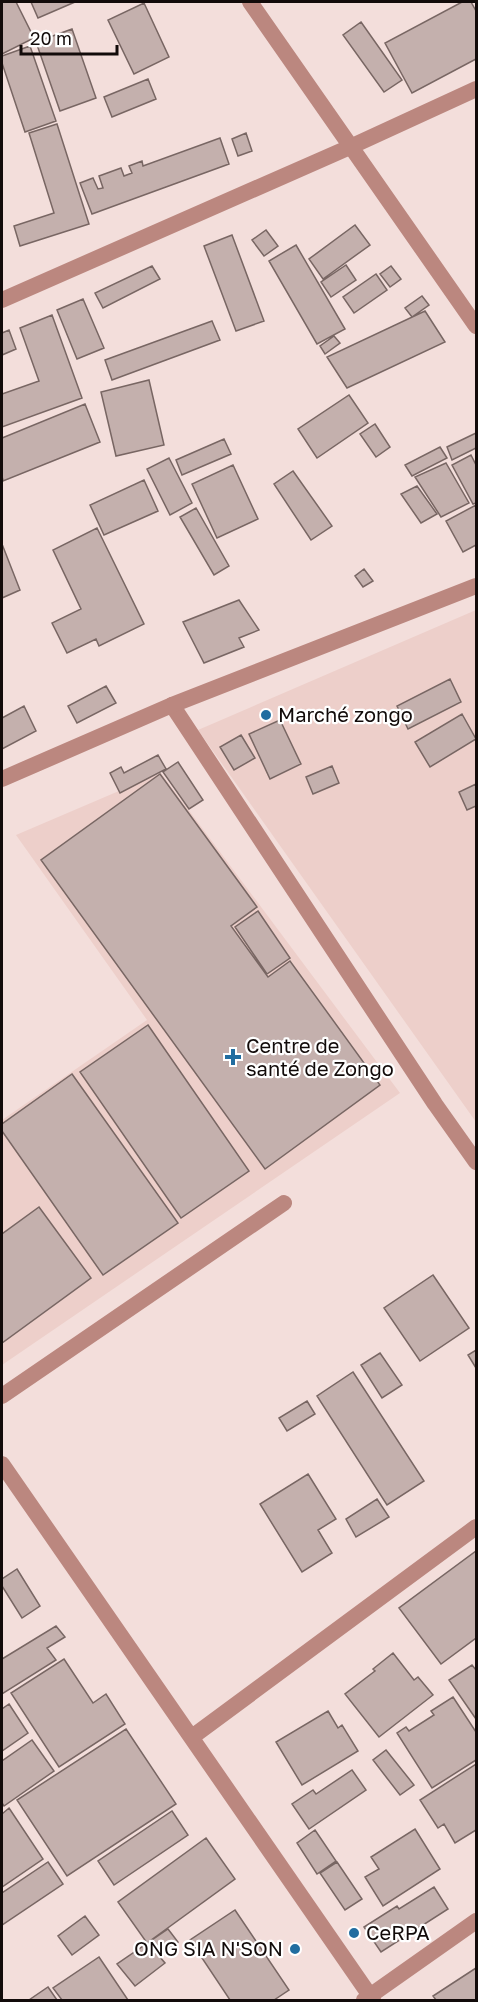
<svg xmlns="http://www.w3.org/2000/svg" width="478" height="2002" font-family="'Golos Text',sans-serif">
  <rect width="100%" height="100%" fill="#f3dedb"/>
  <!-- built -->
  <path fill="#edcfca" d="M476 610V1122L198 730Z
    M161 773 400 1093 2 1365V1120L147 1020 16 835Z"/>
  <!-- building -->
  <path fill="#c4b0ad" stroke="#786663" stroke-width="1.5" d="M2 2H16L34 38 2 54Z
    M31 2H75L38 18Z
    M462 2H471L476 11V59L412 93 385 43Z
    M144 3 169 57 134 74 108 20Z
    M361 22 402 80 384 92 343 35Z
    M72 29 96 98 60 111 36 42Z
    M30 46 56 121 25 132 2 63V56Z
    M148 79 156 99 112 117 104 97Z
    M57 124 89 224 20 246 14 226 54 213 29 133Z
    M246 133 252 151 238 156 232 139Z
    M220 138 229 164 92 214 80 183 93 178 98 189 103 188 99 176 121 168 124 176 132 173 129 166 142 161 143 166Z
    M355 225 370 245 323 279 309 259Z
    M266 230 278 246 264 256 252 240Z
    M232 235 264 321 236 331 204 246Z
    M296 245 345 329 317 344 269 261Z
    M346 265 356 280 331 297 321 282Z
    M152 266 160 279 103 308 95 293Z
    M391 266 401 279 390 287 380 274Z
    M376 274 387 290 354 313 343 297Z
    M422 296 429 305 412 317 405 308Z
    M83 299 104 348 77 359 57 310Z
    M425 311 445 342 347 388 327 357Z
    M52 315 82 398 2 427V394L39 381 20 328Z
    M212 321 220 340 112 380 105 360Z
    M9 330 16 349 2 355V333Z
    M334 336 340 343 325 354 320 346Z
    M149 380 164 445 116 456 101 392Z
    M349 395 368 423 317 458 298 429Z
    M85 404 100 442 3 481 2 476V438Z
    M375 424 390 447 376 457 360 434Z
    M476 433V448L452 460 447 447Z
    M224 439 231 454 182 475 176 460Z
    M440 447 447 458 412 476 405 465Z
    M471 455 476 465V503L473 504 452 465Z
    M169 458 192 503 170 515 147 469Z
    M446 463 469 503 441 517 415 477Z
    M233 465 258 519 217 538 192 484Z
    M293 471 332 526 311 540 274 484Z
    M144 480 158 511 104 535 90 505Z
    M417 486 437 514 421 523 401 494Z
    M476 505V545L463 552 446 521Z
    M196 508 229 566 214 575 180 517Z
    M97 528 144 624 99 646 96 639 67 653 52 623 81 609 53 550Z
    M2 544 20 590 2 598Z
    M364 569 373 581 363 587 355 576Z
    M239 600 259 630 239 638 244 647 204 663 183 622Z
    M450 679 461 702 408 729 397 706Z
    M106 686 116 703 77 723 68 706Z
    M24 706 36 731 2 749V718Z
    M462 714 476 739 430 767 415 742Z
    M280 720 301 764 270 779 249 734Z
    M241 735 255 758 234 770 220 747Z
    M158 755 166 769 120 793 110 773 121 767 124 773Z
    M178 762 203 800 189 809 163 772Z
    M332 766 339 783 313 794 306 777Z
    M160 774 257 907 231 926 268 977 290 961 380 1085 265 1169 41 860Z
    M476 784V806L467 810 459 792Z
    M258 911 290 958 267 974 235 927Z
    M148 1025 249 1171 181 1218 80 1072Z
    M72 1074 178 1223 103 1275 2 1131V1124Z
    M39 1207 91 1278 2 1343V1234Z
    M433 1275 469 1328 420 1361 384 1308Z
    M476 1350V1368L468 1355Z
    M380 1353 402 1385 382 1398 361 1365Z
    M353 1372 424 1481 387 1505 317 1396Z
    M307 1401 315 1414 287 1431 279 1418Z
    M308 1474 336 1519 318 1530 332 1553 302 1572 260 1504Z
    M377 1499 389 1517 356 1537 346 1519Z
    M476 1551V1638L441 1664 399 1608Z
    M17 1569 40 1606 22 1618 2 1586V1579Z
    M56 1626 65 1637 47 1648 56 1660 2 1694V1659Z
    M393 1653 414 1680 418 1677 433 1695 379 1737 345 1694 375 1671 373 1669Z
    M64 1659 93 1703 106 1694 125 1724 59 1767 11 1693Z
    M472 1665 476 1670V1719L449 1680Z
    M453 1697 476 1732V1760L432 1788 397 1733 406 1727 409 1731 434 1715 431 1711Z
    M9 1704 28 1733 2 1751V1709Z
    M328 1711 338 1728 342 1725 358 1751 302 1785 276 1742Z
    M126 1729 176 1804 67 1876 17 1800Z
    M32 1740 54 1771 4 1806 2 1803V1761Z
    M386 1750 414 1785 400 1795 373 1760Z
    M476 1764V1830L455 1843 444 1824 438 1828 420 1800Z
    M352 1770 366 1790 309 1829 292 1804 313 1790 316 1794Z
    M9 1808 43 1859 2 1887V1814Z
    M172 1811 188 1835 114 1885 98 1861Z
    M415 1829 440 1869 383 1906 365 1877 379 1869 371 1857Z
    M315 1830 336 1861 317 1874 297 1843Z
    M206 1838 235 1879 147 1943 118 1902Z
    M48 1862 63 1884 2 1925V1893Z
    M337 1862 362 1899 345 1910 320 1873Z
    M434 1887 448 1909 381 1952 364 1927 397 1906 399 1909Z
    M235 1910 289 1990 274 2000H230L190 1940Z
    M85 1916 99 1935 72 1955 58 1936Z
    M168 1929 178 1942 159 1956 165 1963 135 1986 117 1964Z
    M99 1957 128 2000H62L53 1988Z
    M476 1968V2000H436L433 1996Z
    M48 1987 57 2000H29Z"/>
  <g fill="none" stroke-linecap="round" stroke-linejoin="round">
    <!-- minor -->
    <path stroke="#bb877f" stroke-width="16" d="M250 2 476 326
      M2 300 350 147 476 89
      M172 705 435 1104 476 1162
      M2 1396 284 1203
      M2 1464 373 2000
      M192 1737 476 1527
      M364 2000 476 1921"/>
    <!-- tertiary -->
    <path stroke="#bb877f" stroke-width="16" d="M2 779 172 705 476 586"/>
  </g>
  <!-- markers -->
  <g fill="#216da0" stroke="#fff" stroke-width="2">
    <circle cx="266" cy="715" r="6"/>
    <path d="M230 1048h6v6h6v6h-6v6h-6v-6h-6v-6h6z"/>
    <circle cx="354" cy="1933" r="6"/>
    <circle cx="295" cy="1949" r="6"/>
  </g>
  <g text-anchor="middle" stroke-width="4.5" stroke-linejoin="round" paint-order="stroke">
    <!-- poi labels -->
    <g font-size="20" fill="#120b0a" stroke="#fff" text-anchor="start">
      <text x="278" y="722">Marché zongo</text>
      <text x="246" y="1053">Centre de<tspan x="246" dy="23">santé de Zongo</tspan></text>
      <text x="366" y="1940">CeRPA</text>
      <text x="283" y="1956" text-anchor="end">ONG SIA N'SON</text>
    </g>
  </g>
  <!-- border -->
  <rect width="478" height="2002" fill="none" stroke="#120b0a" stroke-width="6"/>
  <!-- scale -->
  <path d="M21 45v9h96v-9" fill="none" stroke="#120b0a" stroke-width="3"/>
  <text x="30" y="45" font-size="18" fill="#120b0a" stroke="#ffffff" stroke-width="4.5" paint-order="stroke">20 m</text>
</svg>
